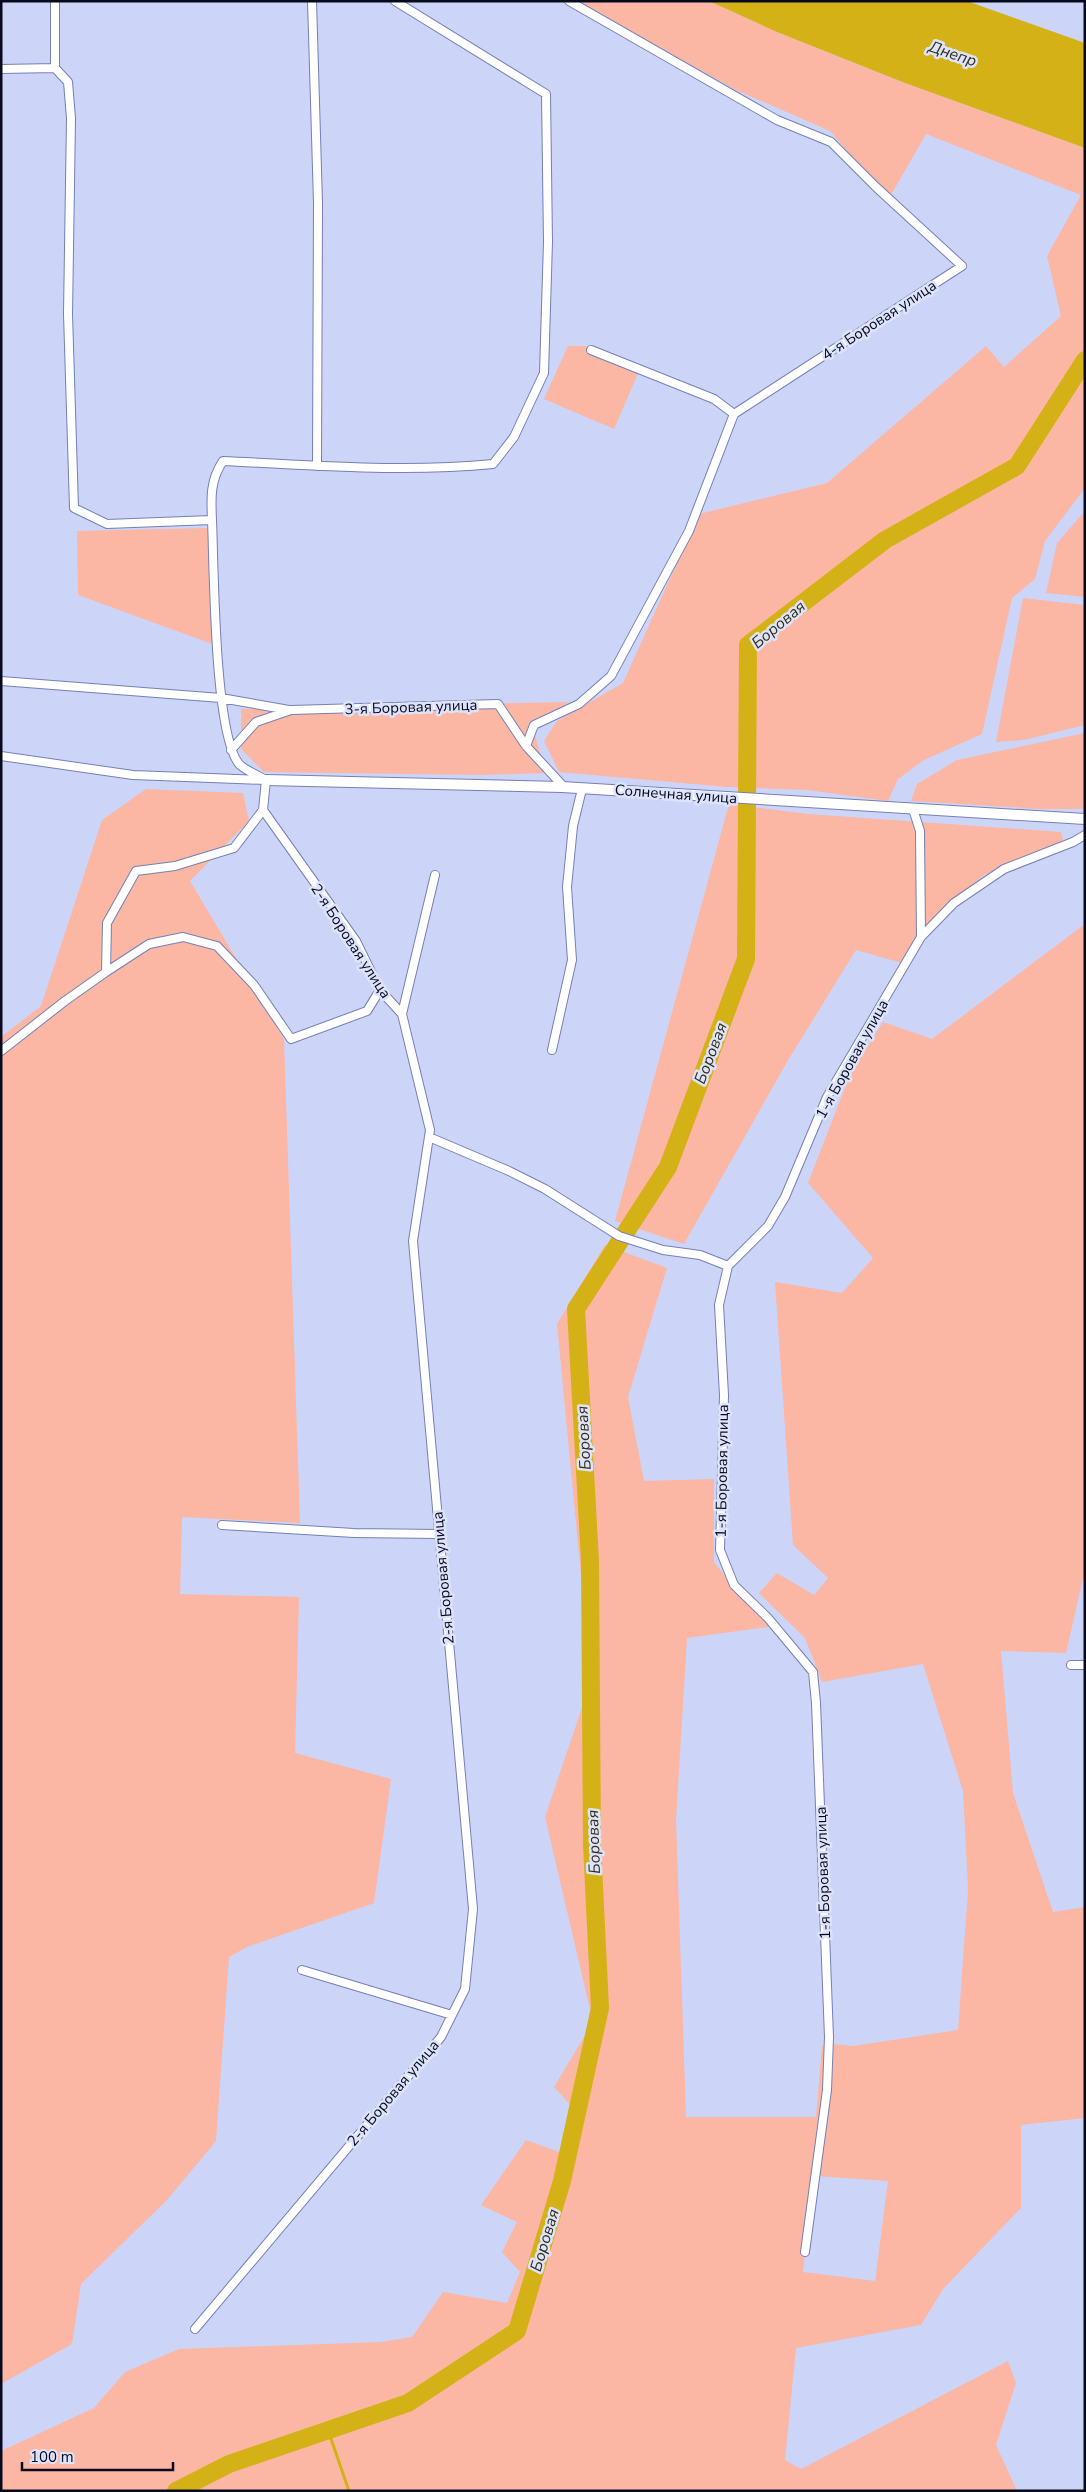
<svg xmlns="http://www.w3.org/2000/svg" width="1086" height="2492" font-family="'Nunito Sans',sans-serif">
  <rect width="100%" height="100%" fill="#ccd5f8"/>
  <!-- green -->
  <path fill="#fcb6a4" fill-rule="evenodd" d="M577 1H709L777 32 905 83 1085 148V488L1045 541 1035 579 1012 598 982 734 924 760 898 779 888 801 807 790 727 787 559 772 544 741 557 721 623 683 699 514 827 483 986 346 1004 367 1061 316 1047 256 1081 195 926 134 891 195 886 197 830 131 736 90Z
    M568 346H588L640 369 614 429 544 399Z
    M1085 511V597L1046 593 1057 543Z
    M209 528 215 645 78 595 77 531Z
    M1023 598 1085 605V725L1024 740 996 742Z
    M569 702 533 729 546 773 479 775 264 772 241 749V709Z
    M1085 733V809H1041L911 801 917 784 957 760Z
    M146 789 243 793 249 821 190 881 284 1039 300 1523 182 1517 180 1594 299 1597 295 1753 391 1779 374 1903 247 1947 229 1957 216 2141 167 2200 81 2284 72 2344 1 2384V1037L41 1006 102 820Z
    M729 804 808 814 1061 832 1063 841 984 875 929 922 902 963 856 950 787 1062 684 1244 615 1221Z
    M1085 924V1570L1066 1653 1001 1651 1013 1793 1053 1912 1085 1907V2118L1021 2125V2208L943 2289 921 2325 796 2348 785 2460 801 2469 1008 2361 1016 2383 996 2445 1017 2491H1V2451L94 2408 125 2372 179 2349 380 2342 412 2337 443 2292 507 2303 520 2272 502 2252 517 2222 481 2205 526 2140 565 2154 577 2112 554 2087 593 2022 545 1817 591 1681 557 1324 605 1245 667 1268 628 1397 644 1481 714 1479V1562L748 1605 774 1626 687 1638 676 1820 686 2117H816L822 2046 833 2044 853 2046 958 2030 968 1890 963 1791 923 1664 822 1682 805 1638 759 1593 777 1573 814 1595 828 1578 793 1545 775 1282 842 1293 873 1258 808 1183 851 1072 883 1022 932 1039ZM815 2176 888 2181 875 2281 803 2272Z"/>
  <!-- water -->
  <path fill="#d4b217" d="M709 1H967L1085 43V148L905 83 777 32Z"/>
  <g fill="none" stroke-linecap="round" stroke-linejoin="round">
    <!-- stream -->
    <path stroke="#d4b217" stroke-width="3" d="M328 2430 349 2491"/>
    <!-- river -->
    <path stroke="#d4b217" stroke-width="18" d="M176 2491 229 2464 408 2403 517 2331 562 2181 600 2008 592 1845 590 1561 576 1309 668 1167 746 959 748 645 885 540 1017 466 1085 360"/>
    <defs>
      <path id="minor" d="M55 1V68L68 82 71 118 68 314 74 508 107 524 212 520
        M312 1 318 203 317 466
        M1 69 55 68
        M591 350 714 399 734 414
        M1 681 221 698 289 710
        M526 746 534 725 579 704 611 676 689 531 734 414 962 266 876 187 831 142 777 120 569 1
        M231 750 256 722 291 710 498 704 526 746 564 787
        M1 756 133 775 264 780
        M266 780C259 776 247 771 240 765 214 738 214 565 212 520 211 498 210 480 223 461 312 465 403 473 493 464L514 437 544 373 548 242 546 94 395 1
        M913 809 920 831 921 937
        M106 972 149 944 183 937 217 946 254 985 291 1039 367 1011 380 990
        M402 1014 435 875
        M552 1050 572 960 567 887 573 826 582 789
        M1 1051 65 1001 106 972 107 923 136 871 175 866 234 848 263 810
        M429 1137 509 1171 545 1189 619 1236 663 1250 700 1255 728 1266
        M222 1525 354 1533 439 1534
        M1071 1665H1085
        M302 1970 452 2015
        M805 2252 827 2090 829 2037 816 1703 813 1672 768 1618 734 1585 720 1550 724 1395 719 1305 728 1266 768 1226 785 1197 827 1097 921 937 954 903 1004 869 1073 842 1085 835
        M195 2329 441 2037 465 1989 473 1909 413 1241 430 1130 402 1014 380 990 356 941 263 810 266 780"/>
      <path id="tertiary" d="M266 780 562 787 1085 819"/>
    </defs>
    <!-- minor casing -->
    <use href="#minor" stroke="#7580b5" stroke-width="10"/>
    <!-- tertiary casing -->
    <use href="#tertiary" stroke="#7580b5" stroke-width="12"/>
    <!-- minor -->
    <use href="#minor" stroke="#fff" stroke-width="8"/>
    <!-- tertiary -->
    <use href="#tertiary" stroke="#fff" stroke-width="10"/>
  </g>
  <g text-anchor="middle" stroke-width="5" stroke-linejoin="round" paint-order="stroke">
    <!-- street labels -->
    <g font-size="15" fill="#070a1d" stroke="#dde3fa">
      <text transform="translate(879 320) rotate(-33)" y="5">4-я Боровая улица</text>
      <text transform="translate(411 707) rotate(-2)" y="5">3-я Боровая улица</text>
      <text transform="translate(676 794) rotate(4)" y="5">Солнечная улица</text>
      <text transform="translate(351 941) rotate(57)" y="5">2-я Боровая улица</text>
      <text transform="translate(852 1059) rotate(-61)" y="5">1-я Боровая улица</text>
      <text transform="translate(722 1471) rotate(-89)" y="5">1-я Боровая улица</text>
      <text transform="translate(443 1578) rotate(-95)" y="5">2-я Боровая улица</text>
      <text transform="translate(823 1873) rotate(-92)" y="5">1-я Боровая улица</text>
      <text transform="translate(393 2093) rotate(-50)" y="5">2-я Боровая улица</text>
    </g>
    <!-- water labels -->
    <g font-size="16" font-style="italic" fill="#342e18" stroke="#dde3fa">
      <text transform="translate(953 53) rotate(19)" y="6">Днепр</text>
      <text transform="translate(778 624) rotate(-40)" y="6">Боровая</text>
      <text transform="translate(710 1053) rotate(-69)" y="6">Боровая</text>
      <text transform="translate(583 1438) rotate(-93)" y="6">Боровая</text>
      <text transform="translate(593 1842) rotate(-92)" y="6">Боровая</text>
      <text transform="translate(544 2240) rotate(-73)" y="6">Боровая</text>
    </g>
  </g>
  <!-- border -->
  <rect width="1086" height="2492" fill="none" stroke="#070a1d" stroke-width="5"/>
  <!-- scale -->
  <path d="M22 2462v8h151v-8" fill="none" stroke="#070a1d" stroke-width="2.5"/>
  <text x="30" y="2462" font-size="15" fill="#070a1d" stroke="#dde3fa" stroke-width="4" paint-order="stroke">100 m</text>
</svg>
